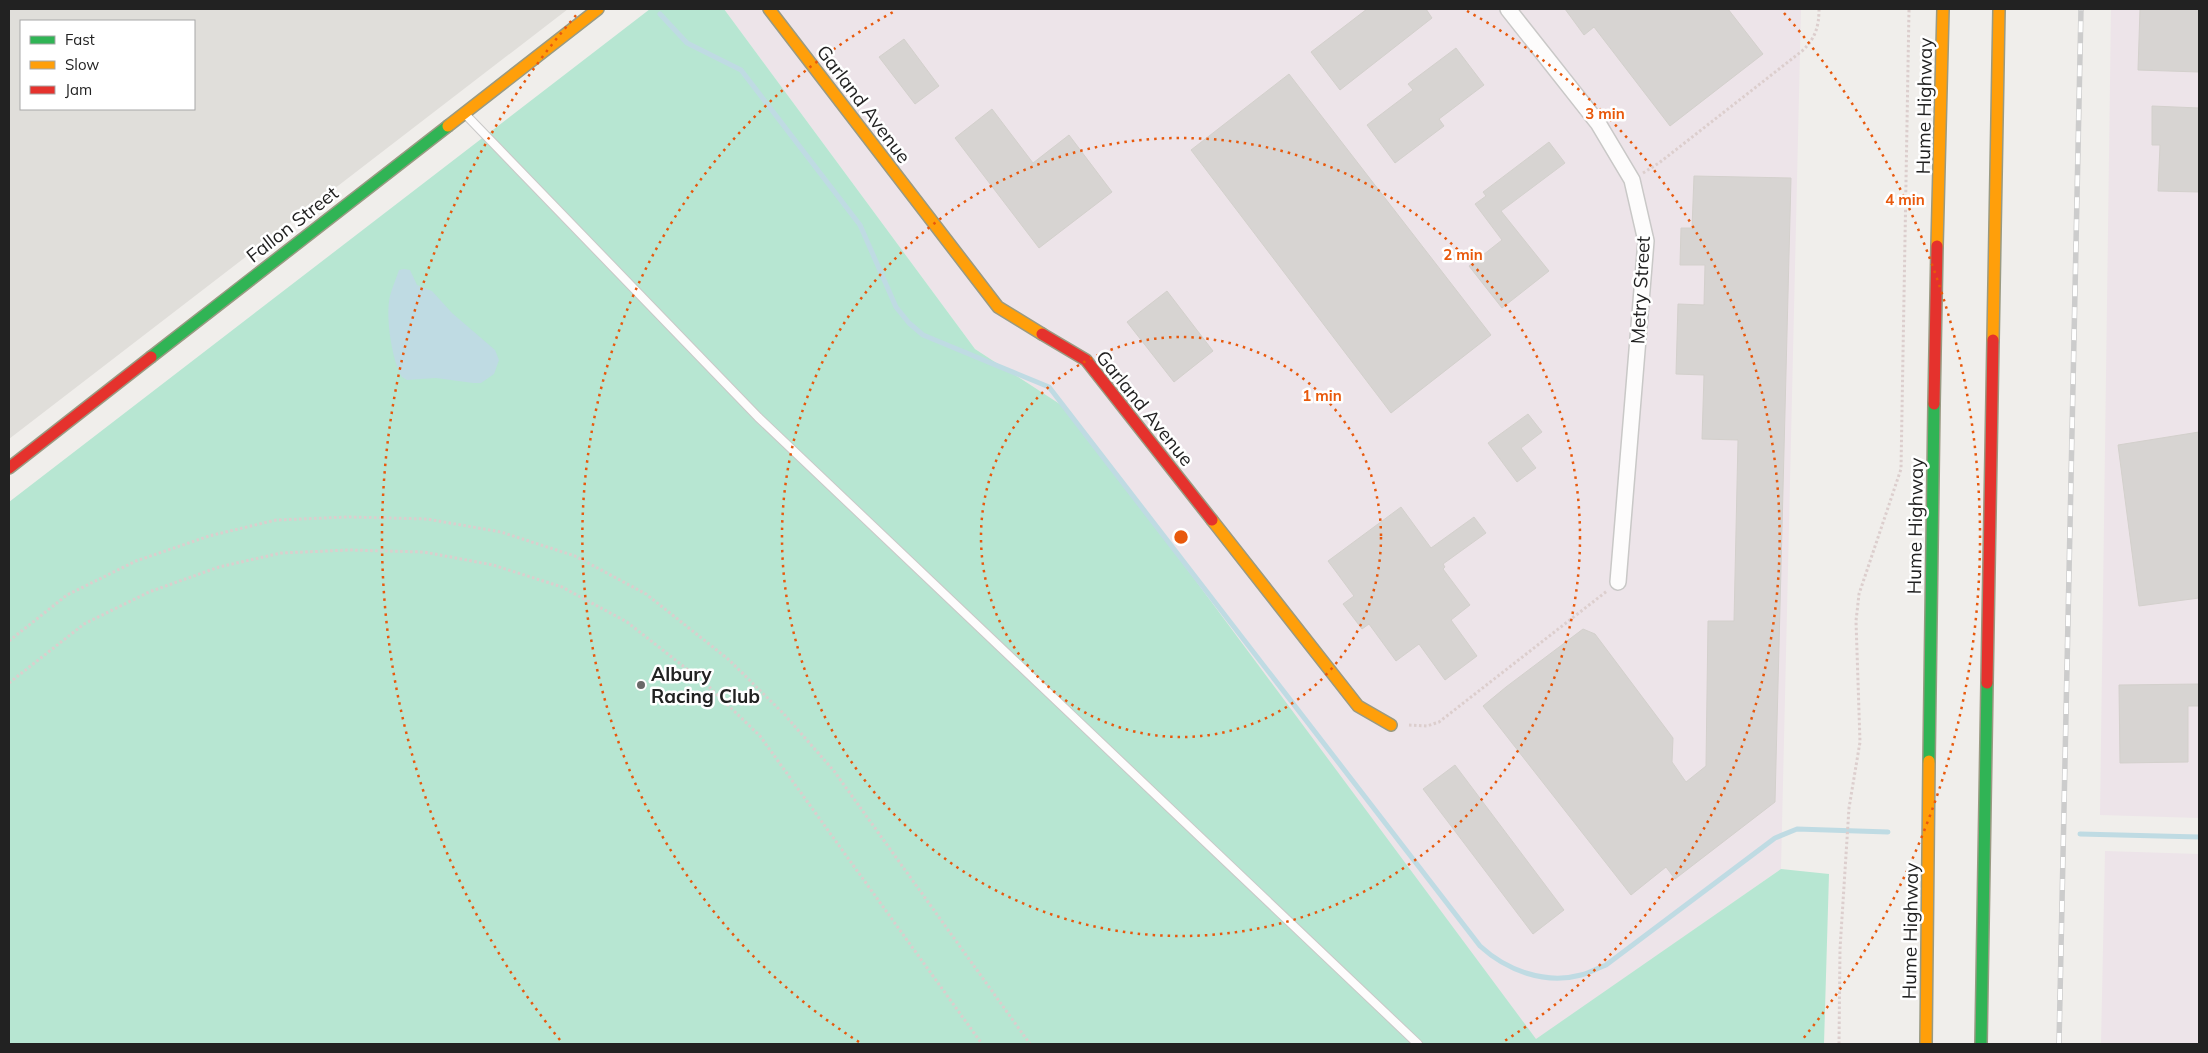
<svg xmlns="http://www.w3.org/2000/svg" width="2208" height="1053" font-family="Mulish,sans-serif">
  <rect width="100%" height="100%" fill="#f0eeeb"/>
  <!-- industrial -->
  <path fill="#ede4e9" d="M724 9H1801L1781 869 1536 1040 1069 410 975 349Z
    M2111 9H2199V818L2100 815Z
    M2105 851 2199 854V1044H2101Z"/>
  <!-- airport -->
  <path fill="#e0deda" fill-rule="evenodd" d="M9 9H568L9 439ZM21 21H194V109H21Z"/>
  <!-- pitch -->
  <path fill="#b7e6d2" d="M650 9H724L975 349 1069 410 1536 1039 1781 869 1829 874 1824 1044H9V502Z"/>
  <!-- water -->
  <path fill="#bfdbe3" d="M404 269 410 270 417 285 432 291 452 313 495 350 499 360 494 374 481 383H473L436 378 407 380 402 377C392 361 385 316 390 296 392 288 396 279 399 270Z"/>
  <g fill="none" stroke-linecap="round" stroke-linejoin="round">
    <!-- stream -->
    <path stroke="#bfdbe3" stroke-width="5" d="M660 14 687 43 741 70 860 225 896 307 909 323 923 335 1049 387 1480 946C1506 970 1545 985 1581 975 1590 973 1598 968 1606 965L1775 838 1797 829 1888 832
      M2080 834 2199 837"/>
  </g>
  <!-- building -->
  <path fill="#d7d4d2" stroke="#d3d0cc" d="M1367 9H1426L1432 18 1340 90 1311 52Z
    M1565 9H1728L1763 54 1670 126 1594 27 1584 35Z
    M2140 9H2199V72L2138 70Z
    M904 39 939 86 915 104 879 57Z
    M1456 48 1484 85 1439 119 1444 126 1395 163 1367 125 1413 90 1408 84Z
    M1289 74 1491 335 1391 413 1191 150Z
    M2152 106 2199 108V192L2158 191 2160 145H2152Z
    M992 109 1033 163 1069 135 1112 192 1039 248 955 138Z
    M1549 142 1565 163 1501 211 1549 271 1502 308 1469 266 1502 240 1475 204 1486 196 1483 192Z
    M1694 176 1791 178 1775 802 1675 879 1666 867 1631 895 1483 706 1506 687 1583 629 1595 634 1673 738 1672 762 1686 782 1706 766 1708 621H1734L1738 440 1702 439 1704 375 1676 374 1678 304 1704 305 1705 265H1680L1681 228H1692Z
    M1167 291 1213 351 1174 382 1127 322Z
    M1528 414 1542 432 1521 448 1536 468 1517 482 1488 443Z
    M2199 432V598L2139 606 2118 445Z
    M1401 507 1431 548 1474 517 1486 533 1443 564 1445 567 1443 569 1470 605 1451 620 1477 656 1445 680 1419 644 1396 661 1369 624 1362 629 1343 604 1354 596 1328 561Z
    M2199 684V706H2188V762L2120 763 2119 685Z
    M1455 765 1564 910 1533 934 1423 789Z"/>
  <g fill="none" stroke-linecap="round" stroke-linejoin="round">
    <defs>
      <path id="lane" d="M466 115 758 417 1418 1044"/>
      <path id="street" d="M1508 9 1598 123 1632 180 1646 241 1618 582"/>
      <path id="fast" d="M151 357 448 126
        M1929 761 1934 404
        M1981 1044 1987 683"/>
      <path id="slow" d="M769 9 998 307 1042 334
        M448 126 598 9
        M1937 246 1943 9
        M1993 340 1999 9
        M1212 520 1358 706 1391 725
        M1926 1044 1929 761"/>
      <path id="jam" d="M1042 334 1086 360 1212 520
        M1934 404 1937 246
        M9 468 151 357
        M1987 683 1993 340"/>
    </defs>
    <!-- lane casing -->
    <use href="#lane" stroke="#c9c8c7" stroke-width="10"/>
    <!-- street casing -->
    <use href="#street" stroke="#c9c8c7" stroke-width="18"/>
    <!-- fast casing -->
    <use href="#fast" stroke="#999a82" stroke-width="14"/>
    <!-- slow casing -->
    <use href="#slow" stroke="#999a82" stroke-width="14"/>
    <!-- jam casing -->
    <use href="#jam" stroke="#999a82" stroke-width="14"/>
    <!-- path -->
    <path stroke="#dccecd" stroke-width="3" stroke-dasharray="2.5 2.5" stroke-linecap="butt" d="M1643 173 1659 163 1802 51C1815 39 1819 27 1819 9
      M9 641 67 595 136 561 209 536 276 520 349 517 427 519 501 532 575 556 646 594 728 659 784 714 834 771 1030 1044
      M9 683 84 624 149 592 219 567 281 553 349 550 424 552 493 565 562 587 627 622 706 684 760 736 982 1044
      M1409 725 1427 726 1439 722 1607 591
      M1839 1044 1840 949 1849 808 1860 742 1856 621 1859 594 1901 469 1909 9"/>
    <!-- lane -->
    <use href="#lane" stroke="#fdfcfc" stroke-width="8"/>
    <!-- street -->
    <use href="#street" stroke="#fdfcfc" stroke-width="15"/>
    <!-- fast -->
    <use href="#fast" stroke="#30b455" stroke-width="11"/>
    <!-- slow -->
    <use href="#slow" stroke="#ff9f0a" stroke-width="11"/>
    <!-- jam -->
    <use href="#jam" stroke="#e5322d" stroke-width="11"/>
    <defs>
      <path id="rail" d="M2059 1044 2081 9"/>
    </defs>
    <!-- rail casing -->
    <use href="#rail" stroke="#ccc" stroke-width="5.5"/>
    <!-- rail -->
    <use href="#rail" stroke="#fff" stroke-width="4" stroke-dasharray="11" stroke-linecap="butt"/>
  </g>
  <!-- distance rings -->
  <g fill="none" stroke="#e8590c" stroke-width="2.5" stroke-dasharray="2.5 5">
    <circle cx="1181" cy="537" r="200"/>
    <circle cx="1181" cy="537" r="399"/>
    <path d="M859 1042A599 599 0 0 1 895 11M1467 11A599 599 0 0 1 1503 1042"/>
    <path d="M560 1040A799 799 0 0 1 578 13M1784 13A799 799 0 0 1 1802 1040"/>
  </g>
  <!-- markers -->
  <circle fill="#6a6968" stroke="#fff" stroke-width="2" cx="641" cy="685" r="5"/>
  <g text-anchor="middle" stroke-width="5" stroke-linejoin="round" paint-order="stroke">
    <!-- street labels -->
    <g font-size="19" fill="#222" stroke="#fff">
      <text transform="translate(864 104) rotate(53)" y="7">Garland Avenue</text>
      <text transform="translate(1924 106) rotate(-89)" y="7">Hume Highway</text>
      <text transform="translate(292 224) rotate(-38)" y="7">Fallon Street</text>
      <text transform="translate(1640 290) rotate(-87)" y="7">Metry Street</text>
      <text transform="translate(1145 408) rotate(51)" y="7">Garland Avenue</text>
      <text transform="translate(1915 526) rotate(-89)" y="7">Hume Highway</text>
      <text transform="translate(1910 931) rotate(-89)" y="7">Hume Highway</text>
    </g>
    <!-- poi labels -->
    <g font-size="19" font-weight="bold" fill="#222" stroke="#fff" text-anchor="start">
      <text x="651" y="681">Albury<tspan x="651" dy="22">Racing Club</tspan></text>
    </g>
  </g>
  <circle cx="1181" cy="537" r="8" fill="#e8590c" stroke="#fff" stroke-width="2.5"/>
  <g font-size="15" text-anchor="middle" font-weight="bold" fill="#e8590c" stroke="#fff" stroke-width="5" stroke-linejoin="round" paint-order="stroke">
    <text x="1605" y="119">3 min</text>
    <text x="1905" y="205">4 min</text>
    <text x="1463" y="260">2 min</text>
    <text x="1322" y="401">1 min</text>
  </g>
  <!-- border -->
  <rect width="2208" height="1053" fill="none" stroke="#222222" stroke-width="20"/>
  <!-- legend -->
  <rect x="20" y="20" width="175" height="90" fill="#ffffff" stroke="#a7a7a7"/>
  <rect x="30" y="36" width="25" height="8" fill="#30b455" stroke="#a7a7a7"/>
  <text x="65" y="45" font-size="15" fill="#222222">Fast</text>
  <rect x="30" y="61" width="25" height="8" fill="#ff9f0a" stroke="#a7a7a7"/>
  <text x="65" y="70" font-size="15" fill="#222222">Slow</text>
  <rect x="30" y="86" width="25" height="8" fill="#e5322d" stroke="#a7a7a7"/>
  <text x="65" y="95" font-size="15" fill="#222222">Jam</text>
</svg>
